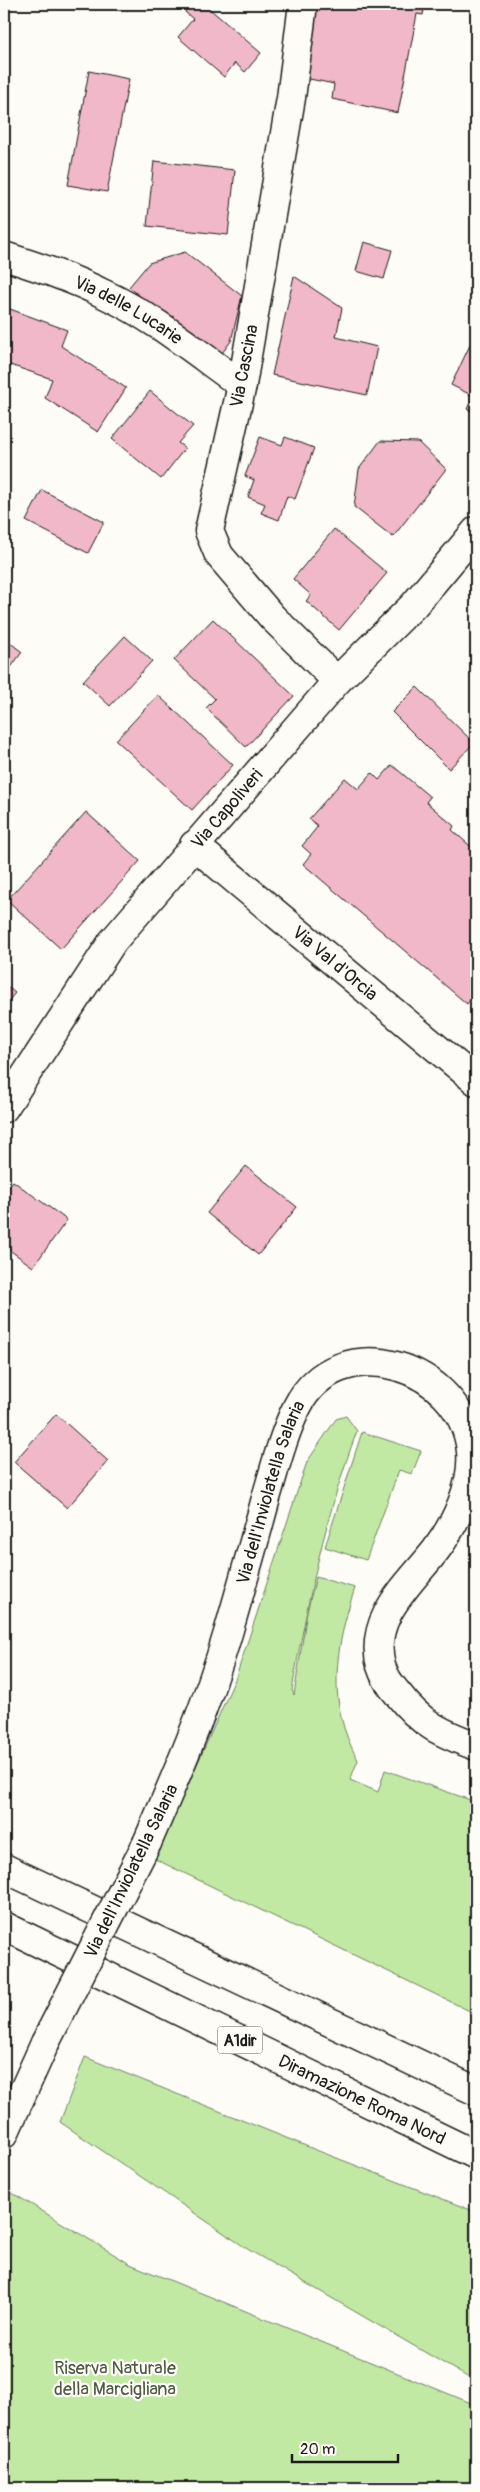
<svg xmlns="http://www.w3.org/2000/svg" width="480" height="2492" font-family="Pangolin,sans-serif">
  <rect width="100%" height="100%" fill="#fdfcf7"/>
  <filter id="ink" filterUnits="userSpaceOnUse"><feTurbulence type="fractalNoise" baseFrequency=".02" numOctaves="2"/><feDisplacementMap in="SourceGraphic" scale="10" xChannelSelector="R" yChannelSelector="G"/><feConvolveMatrix kernelMatrix="1 2 1 2 8 2 1 2 1" color-interpolation-filters="sRGB"/></filter>
  <g filter="url(#ink)">
    <!-- green -->
    <path fill="#c2e9a4" stroke="#6f8260" d="M346 1416 357 1431C326 1514 307 1603 292 1690L294 1695 307 1612 316 1577 355 1588C335 1648 326 1703 358 1760L350 1780 378 1792 385 1770 476 1802V2014L155 1859 236 1677 307 1462 336 1419Z
      M362 1432 421 1451 412 1474 399 1470 366 1560 325 1547Z
      M85 2057 316 2150 476 2212V2382L249 2250 60 2122Z
      M4 2188 130 2264 476 2405V2488H4Z"/>
    <!-- building -->
    <path fill="#f1b8c9" stroke="#1c1c1c" d="M192 4H204L261 53 245 72 235 63 224 77 178 37 193 19 185 12Z
      M315 4H425L423 15 417 14 398 113 332 99 334 84 300 77Z
      M89 71 129 79 107 192 68 185Z
      M154 161 235 170 228 235 147 226Z
      M364 242 392 250 384 279 356 271Z
      M185 252 242 296 231 341 217 360 129 287 149 263Z
      M294 276 342 308 336 337 377 347 367 395 272 375Z
      M10 309 67 330 61 346 126 388 98 432 45 398 52 379 4 363V327Z
      M471 343 476 346V413L467 409 473 396 451 385Z
      M150 391 193 426 178 443 185 448 161 479 112 439Z
      M260 437 282 445 285 437 314 448 295 499 287 496 279 520 261 513 265 504 248 497 254 480 245 476Z
      M380 441 418 442 446 469 393 537 354 507 359 469Z
      M42 490 104 522 88 553 26 521Z
      M334 529 387 573 339 630 306 601 311 595 293 579Z
      M213 619 294 696 246 747 206 708 215 699 174 660Z
      M125 636 152 661 110 706 83 681Z
      M4 638 22 652 4 677Z
      M417 687 474 743 449 769 392 712Z
      M158 695 233 765 192 810 116 740Z
      M392 765 430 797 426 802 454 826 452 830 476 851V993L467 1004 303 864 311 854 302 846 318 826 309 819 345 778 358 789 372 773 379 780Z
      M86 812 140 861 61 949 7 900Z
      M4 984 15 993 4 1006Z
      M246 1166 297 1207 258 1255 207 1213Z
      M13 1181 67 1220 33 1267 4 1246V1193Z
      M56 1414 108 1461 67 1508 14 1462Z"/>
    <g fill="none" stroke-linecap="round" stroke-linejoin="round">
      <defs>
        <g id="street">
          <path d="M303 4 291 98 242 385 209 531 219 555 272 617 337 681"/>
          <path id="s1" d="M4 256C38 267 72 278 104 294 154 317 198 354 242 385"/>
          <path id="s2" d="M194 845 476 1081"/>
          <path id="s3" d="M4 1108 113 941 337 681 414 605 476 531"/>
          <path id="s4" d="M147 1843C177 1774 207 1705 228 1633 241 1588 254 1543 266 1498 275 1468 283 1435 297 1407 338 1326 462 1364 471 1451 474 1485 456 1523 436 1550 409 1585 368 1618 381 1666 384 1676 391 1686 398 1694 421 1724 441 1733 476 1746"/>
          <path d="M4 2134 45 2043"/>
        </g>
        <g id="highway">
          <path d="M4 1868 476 2091"/>
          <path id="s5" d="M4 1926 476 2155"/>
        </g>
      </defs>
      <!-- street casing -->
      <use href="#street" stroke="#1c1c1c" stroke-width="31"/>
      <!-- highway casing -->
      <use href="#highway" stroke="#1c1c1c" stroke-width="31"/>
      <!-- street -->
      <use href="#street" stroke="#fdfcf7" stroke-width="28"/>
      <!-- highway -->
      <use href="#highway" stroke="#fdfcf7" stroke-width="28"/>
      <defs>
        <path id="street-bridge" d="M45 2043 147 1843"/>
      </defs>
      <!-- street-bridge casing -->
      <use href="#street-bridge" stroke="#1c1c1c" stroke-width="31" stroke-linecap="butt"/>
      <!-- street-bridge -->
      <use href="#street-bridge" stroke="#fdfcf7" stroke-width="28"/>
    </g>
  </g>
  <g text-anchor="middle" stroke-width="4.5" stroke-linejoin="round" paint-order="stroke">
    <!-- shield labels -->
    <rect fill="#fdfcf7" stroke="#605f5e" stroke-width="1" x="217.5" y="2026.5" width="45" height="27" rx="4"/>
    <g font-size="16" font-weight="bold" fill="#1c1c1c">
      <text x="240" y="2046">A1dir</text>
    </g>
    <!-- street labels -->
    <g font-size="18" fill="#1c1c1c" stroke="#fdfcf7">
      <text dy="6" stroke="none"><textPath href="#s1" startOffset="136">Via delle Lucarie</textPath></text>
      <text transform="translate(244 366) rotate(-79)" y="6">Via Cascina</text>
      <text dy="6" stroke="none"><textPath href="#s3" startOffset="374">Via Capoliveri</textPath></text>
      <text dy="6" stroke="none"><textPath href="#s2" startOffset="184">Via Val d'Orcia</textPath></text>
      <text dy="6" stroke="none"><textPath href="#s4" startOffset="372">Via dell'Inviolatella Salaria</textPath></text>
      <text transform="translate(131 1871) rotate(-64)" y="6">Via dell'Inviolatella Salaria</text>
      <text dy="6" stroke="none"><textPath href="#s5" startOffset="398">Diramazione Roma Nord</textPath></text>
    </g>
    <!-- park labels -->
    <g font-size="18" fill="#4e5a45" stroke="#fdfcf7">
      <text x="115" y="2374">Riserva Naturale<tspan x="115" dy="21">della Marcigliana</tspan></text>
    </g>
  </g>
  <!-- margin -->
  <rect width="480" height="2492" fill="none" stroke="#fdfcf7" stroke-width="20"/>
  <rect x="10" y="10" width="460" height="2472" fill="none" stroke="#1c1c1c" stroke-width="2" filter="url(#ink)"/>
  <!-- scale -->
  <path d="M292 2454v8h106v-8" fill="none" stroke="#1c1c1c" stroke-width="2.5"/>
  <text x="300" y="2454" font-size="15" fill="#1c1c1c" stroke="#fdfcf7" stroke-width="4" paint-order="stroke">20 m</text>
</svg>
